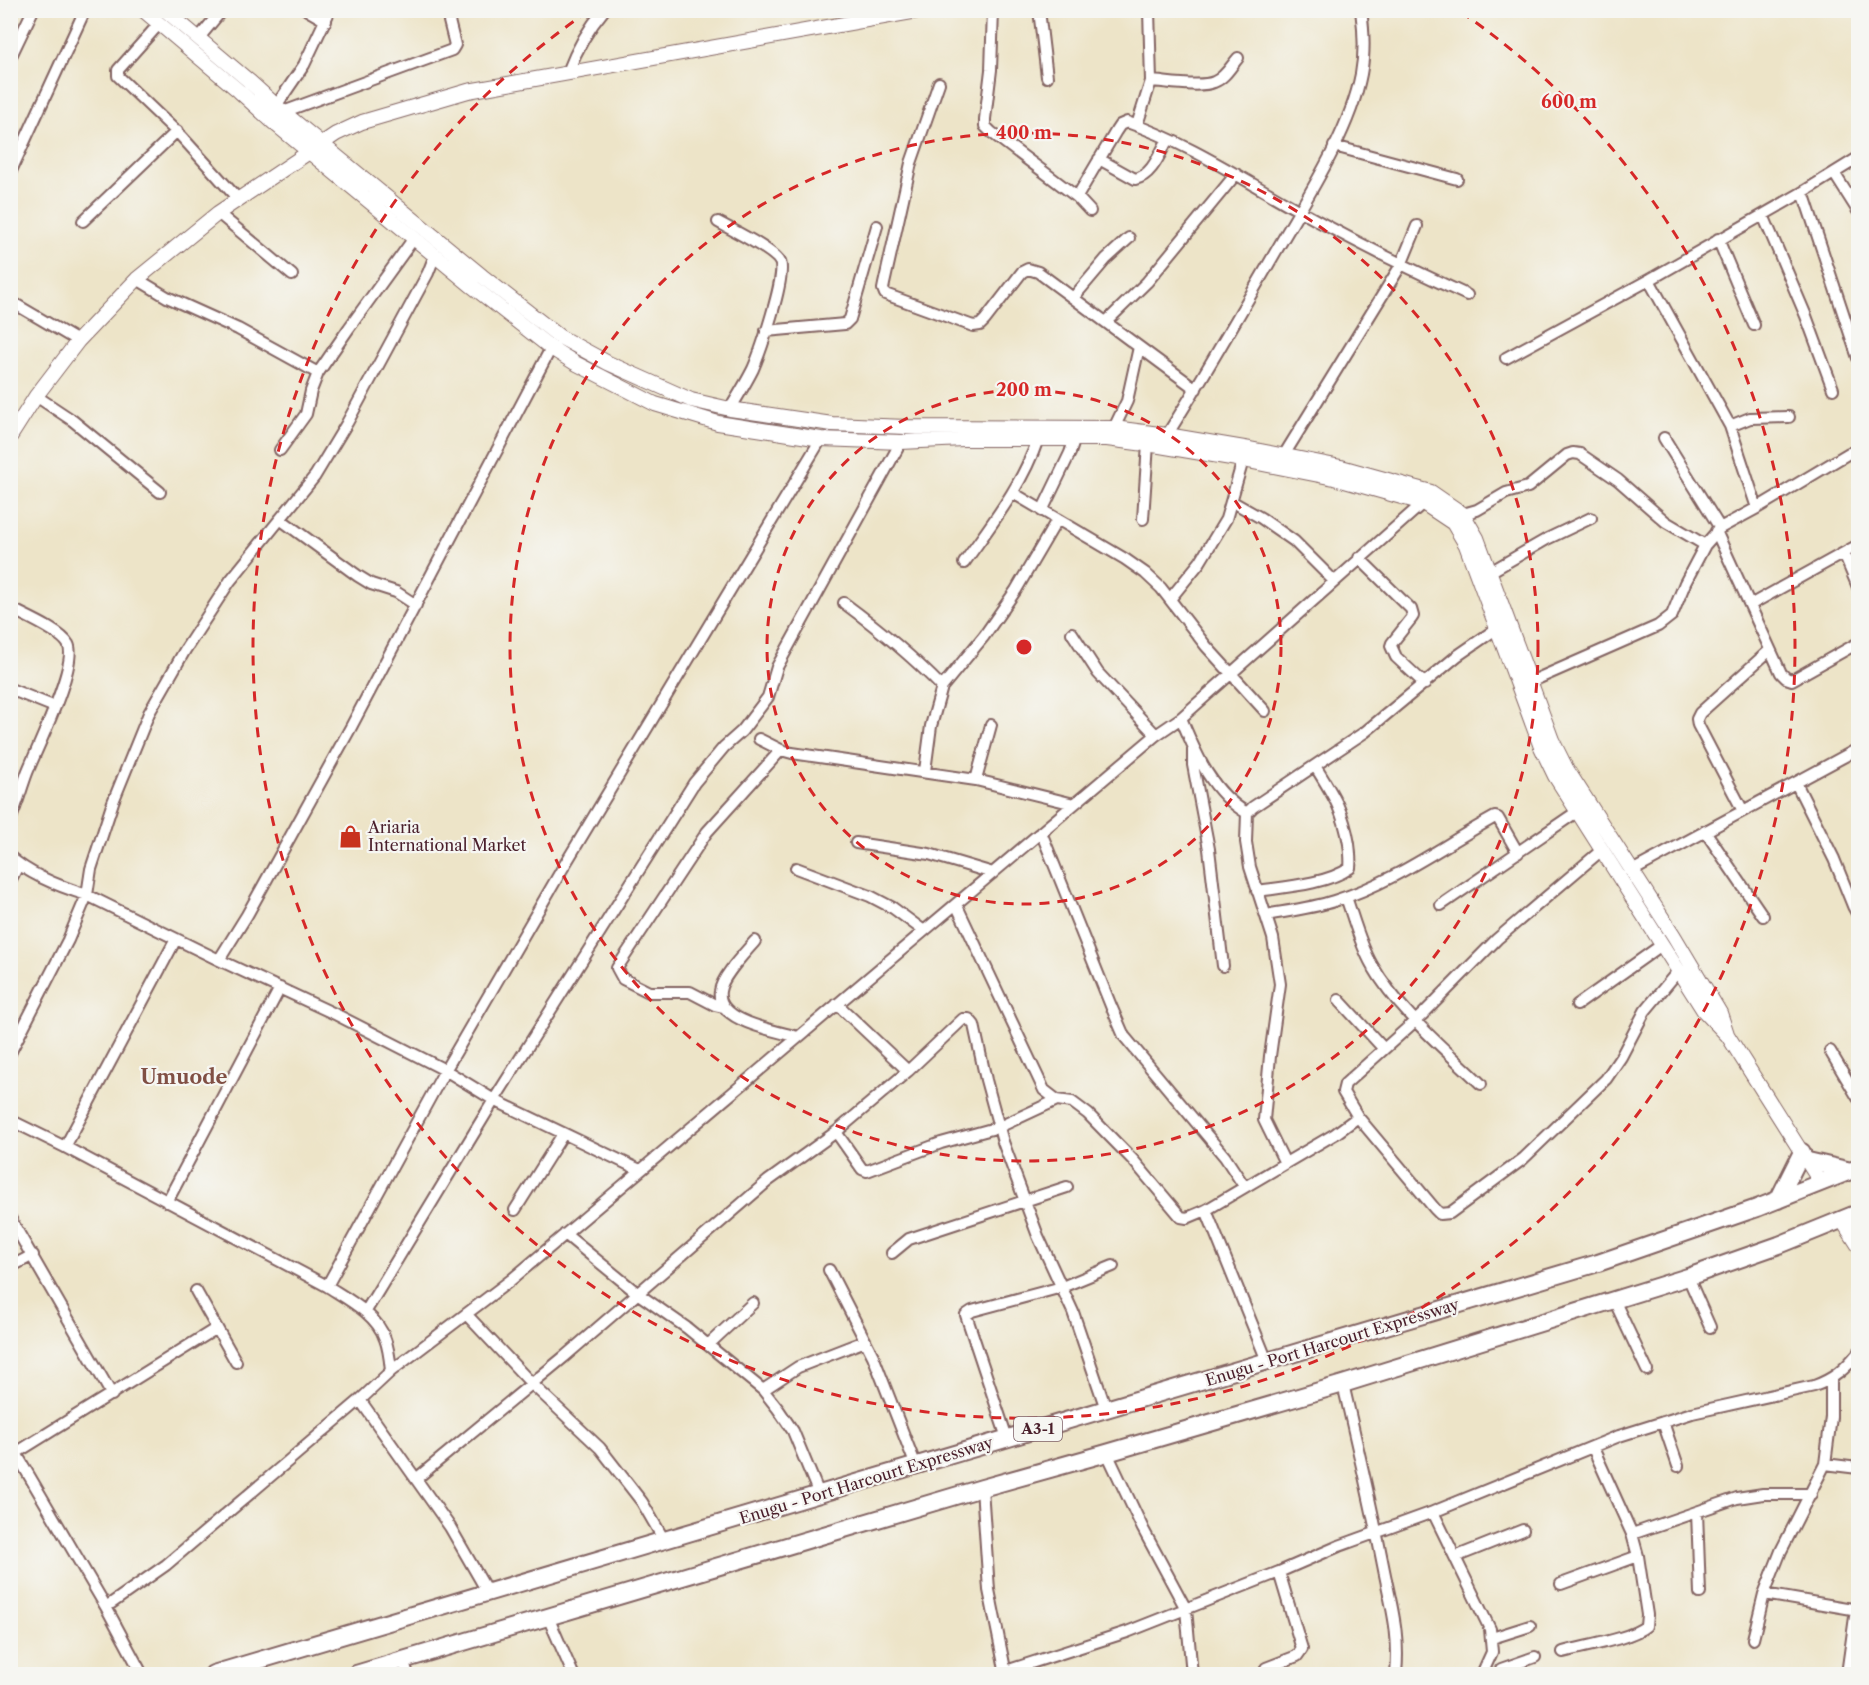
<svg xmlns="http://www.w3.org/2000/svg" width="1869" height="1685" font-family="'Libre Caslon Text',serif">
  <rect width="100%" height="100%" fill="#f6f6f2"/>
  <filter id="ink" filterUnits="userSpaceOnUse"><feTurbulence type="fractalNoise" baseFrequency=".0167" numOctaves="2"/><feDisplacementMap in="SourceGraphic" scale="12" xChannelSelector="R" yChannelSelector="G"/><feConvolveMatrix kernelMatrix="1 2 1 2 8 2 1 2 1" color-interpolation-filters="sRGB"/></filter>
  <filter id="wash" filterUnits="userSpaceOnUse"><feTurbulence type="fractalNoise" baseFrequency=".008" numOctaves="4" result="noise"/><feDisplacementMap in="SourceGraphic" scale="24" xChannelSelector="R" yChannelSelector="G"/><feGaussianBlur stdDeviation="1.35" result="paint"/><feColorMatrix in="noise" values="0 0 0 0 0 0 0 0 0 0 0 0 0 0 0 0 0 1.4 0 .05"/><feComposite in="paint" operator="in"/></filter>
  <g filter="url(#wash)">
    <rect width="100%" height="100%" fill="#ede4c8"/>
  </g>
  <g filter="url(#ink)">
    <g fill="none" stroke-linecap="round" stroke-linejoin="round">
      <defs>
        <path id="minor" d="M307 10 326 21
          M993 10 991 70 985 119V126L991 132 1077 197 1090 211
          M1039 10 1047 77
          M159 24 118 70V76L181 136 238 199
          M198 39 222 10
          M10 58 33 10
          M568 72C577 48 587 30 604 10
          M1151 81C1167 82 1200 88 1214 82 1225 78 1231 66 1238 58
          M939 83 911 163 884 284 883 289 885 294 973 326 980 325 985 320 1022 272 1028 269 1038 272 1196 389
          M276 106 304 65 330 10
          M283 112 452 50 455 45 449 21
          M1137 125 1151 81 1149 10
          M1334 146 1457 179
          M1099 159 1135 179C1152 176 1160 153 1168 139
          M10 173 85 10
          M1834 173 1858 211
          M1803 192 1858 358
          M1077 197 1116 131 1120 125 1127 122C1188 143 1242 179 1298 210 1353 241 1410 269 1467 295
          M218 213 292 275
          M1763 215 1806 316 1833 389
          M83 221 177 131
          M718 222C732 230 774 250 780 262 787 275 760 353 753 369 746 383 738 396 730 409
          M1718 239 1754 325
          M137 279 167 297 238 329 318 373
          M1649 280 1730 426 1757 508
          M1073 298 1106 259 1129 238
          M10 301 78 341
          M1106 322 1147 282 1236 174
          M766 331 845 324 850 319 877 226
          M1506 358 1649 280 1803 192 1858 158
          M36 396 72 420 160 492
          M1730 426 1750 418 1789 417
          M1114 428 1127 401 1139 347
          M1167 435C1206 373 1242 310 1279 246 1308 196 1350 131 1361 74 1365 53 1364 31 1361 10
          M1664 438 1720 528
          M280 450 306 414 311 391 318 373 349 328 414 238
          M1284 455 1401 265 1417 226
          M1013 493 1125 559 1145 573 1161 588 1206 646 1265 711
          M1233 502 1261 518 1294 541 1334 581
          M1042 511 1070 453 1073 444 1066 439
          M1463 514 1477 510 1506 493 1528 487 1567 455 1573 453 1580 454 1618 480 1666 522 1705 545
          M280 519 358 576 371 584 396 592 416 605
          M1143 519 1148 444
          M1716 531 1781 673 1786 678 1792 680 1858 643
          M1844 554 1858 587
          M1359 558 1411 609 1413 616 1411 619 1392 643 1391 646 1396 657 1425 684
          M964 563C992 523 1022 486 1038 439
          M1490 572 1547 539 1591 518
          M1170 599 1200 562 1226 519 1243 460
          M844 603C879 629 912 656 942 687
          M1750 605 1858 545
          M10 608C25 616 61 631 68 644 79 663 36 750 27 773 21 789 17 805 10 820
          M1072 633 1098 673 1156 735
          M1530 682 1658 626 1672 615 1685 583 1705 545 1720 528 1757 508 1849 453H1855L1858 455
          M10 689 55 707
          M1181 718C1196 754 1211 792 1247 813
          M759 739 781 750 792 753 976 780 1074 804
          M1193 748V765L1209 849 1223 966
          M925 771 931 726 942 687 984 636 1016 590 1057 520
          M976 780 991 725
          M1796 783 1834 859 1853 906 1858 915
          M1743 811 1698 725 1697 719 1700 713 1770 650
          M1705 831 1763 916
          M1041 832 1111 1006 1124 1036 1225 1157 1244 1186
          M856 843 929 854 993 873
          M1603 849 1497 939 1423 1014 1345 1084 1343 1092 1358 1117 1435 1209 1440 1214 1450 1213 1523 1159 1606 1079 1621 1057 1645 1011 1679 970
          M10 857C30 875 61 887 87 895L219 960 337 1015 445 1070 494 1100 640 1170
          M796 868 870 896 893 908 924 931
          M1632 871 1858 749
          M10 881 19 864
          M1257 891C1285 887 1327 884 1350 868 1351 860 1350 852 1349 844 1343 809 1333 795 1315 766
          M1346 897C1354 920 1360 944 1372 965 1399 1012 1443 1047 1481 1084
          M956 904 1044 1090 1057 1100 1072 1102 1088 1114 1133 1160 1181 1217 1187 1218 1206 1210 1335 1134 1358 1117
          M1441 905 1578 811
          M1266 915C1288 911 1312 908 1334 901 1393 883 1442 846 1495 817L1498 818 1518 853
          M755 941C745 953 722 976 720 991 715 1022 778 1031 798 1037
          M219 960 247 915 351 727 551 348
          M1339 1000 1384 1049
          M837 1004 908 1071
          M1577 1005 1663 944
          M724 1007 715 1005 690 992H649L623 979 617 968 707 832 781 750
          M1830 1051 1858 1098
          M10 1053 68 940 87 895 91 869 113 802 149 713 185 650 230 581 315 476 347 423 428 273 435 255
          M10 1120 65 1147 327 1286C347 1299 377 1314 385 1339 389 1349 390 1361 391 1371L360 1400 166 1565 106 1607
          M836 1132 862 1169 867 1171 941 1143 999 1127 1057 1100
          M65 1147 176 939
          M1285 1163 1264 1120 1270 1056 1280 984 1273 938 1250 867 1246 842 1247 813 1253 807 1365 732 1457 656 1496 629
          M167 1202 280 988
          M515 1210 563 1134
          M1206 1210 1267 1361
          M10 1218 112 1395
          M565 1234 637 1293 687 1328 763 1390 778 1409 793 1431 819 1494
          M892 1253 909 1239 1067 1187
          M10 1267 33 1255
          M829 1270 873 1356 916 1466
          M1688 1277 1710 1327
          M327 1286 443 1074 561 871 821 439
          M196 1291 236 1362
          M1614 1300 1647 1370
          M366 1311 494 1100 694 783 724 747 742 731 768 697 777 667 901 442
          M466 1314 531 1383 600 1448 642 1502 664 1540
          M708 1345 753 1303
          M391 1371 511 1280 1156 735 1181 718 1423 503
          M1343 1384C1357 1444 1371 1504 1383 1565 1391 1606 1400 1632 1396 1674
          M763 1390 798 1367 865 1341
          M360 1400 450 1527 488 1593
          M1663 1422 1678 1466
          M1007 1438 966 1315 972 1311 1062 1287 1113 1266
          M10 1443 106 1607 142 1674
          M16 1453 217 1328
          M1107 1453 1143 1529 1186 1609 1192 1674
          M1825 1464 1858 1468
          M416 1479 564 1357 768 1181 836 1132 908 1071 963 1019H969L974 1025 986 1080 1003 1142 1038 1236 1073 1312 1106 1409
          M982 1488 989 1590 1006 1674
          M1433 1512 1490 1629 1492 1652 1482 1674
          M1697 1512 1700 1593
          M1632 1534 1737 1498 1763 1494H1811
          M1455 1557 1523 1530
          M1561 1584 1638 1556
          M1764 1594 1858 1610
          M548 1617 573 1674
          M1492 1638 1530 1626
          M1753 1639 1764 1594 1781 1551 1825 1464 1831 1417V1380
          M1563 1652C1584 1646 1631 1639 1646 1626L1647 1615 1638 1556 1632 1534 1593 1448
          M403 1660 408 1674
          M1266 1668 1297 1656 1302 1649 1279 1572
          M1501 1669 1535 1657
          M1006 1671 1127 1632 1279 1572 1339 1546 1433 1512 1619 1436 1692 1413 1814 1386C1834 1379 1845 1369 1858 1353
          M1847 1674 1856 1610"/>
        <path id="major" d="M143 10 239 91 273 122 472 286 551 348 575 363 655 404 718 423 821 439 901 442 963 439H1107L1160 446 1243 460 1334 478 1423 503 1453 523 1466 545 1541 747 1555 776 1704 1011 1728 1036 1821 1183
          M165 10 249 81 283 112 482 276 560 337 608 363 691 400 730 409 832 424 906 427 1114 428 1167 435 1250 449 1341 467 1431 492 1463 514 1477 538 1552 740 1566 768 1674 936 1720 1013 1727 1034
          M10 437 36 396 78 341 137 279 218 213 336 134 362 122 468 91 923 10
          M1842 1220 1858 1245"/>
        <path id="highway" d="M1808 1161 1851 1171
          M1778 1200 1802 1152
          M213 1674 1598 1263 1757 1208 1858 1168
          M356 1674 982 1488 1107 1453 1343 1384 1688 1277 1779 1245 1858 1213"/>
      </defs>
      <!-- minor casing -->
      <use href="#minor" stroke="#836462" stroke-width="14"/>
      <!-- major casing -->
      <use href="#major" stroke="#836462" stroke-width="16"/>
      <!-- highway casing -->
      <use href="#highway" stroke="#836462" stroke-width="20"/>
      <!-- minor -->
      <use href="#minor" stroke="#fff" stroke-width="10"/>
      <!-- major -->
      <use href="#major" stroke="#fff" stroke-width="14"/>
      <!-- highway -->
      <use href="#highway" stroke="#fff" stroke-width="16"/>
    </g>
  </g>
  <!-- distance rings -->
  <g fill="none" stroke="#d62828" stroke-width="3" stroke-dasharray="10 8">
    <circle cx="1024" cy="647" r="257"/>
    <circle cx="1024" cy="647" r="514"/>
    <path d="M1461 12A771 771 0 1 1 587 12"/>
  </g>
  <!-- icons -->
  <defs>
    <symbol id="shop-bare" viewBox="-9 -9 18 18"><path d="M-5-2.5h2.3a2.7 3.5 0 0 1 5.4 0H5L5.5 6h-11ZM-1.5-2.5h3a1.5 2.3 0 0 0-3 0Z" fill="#c8321e" stroke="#f6f6f2" stroke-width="2.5" paint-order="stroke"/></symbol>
  </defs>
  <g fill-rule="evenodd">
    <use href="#shop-bare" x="334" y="820" width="33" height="33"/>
  </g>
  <g text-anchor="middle" stroke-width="4.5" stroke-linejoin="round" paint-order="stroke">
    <!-- shield labels -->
    <rect fill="#f6f6f2" stroke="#7e6067" stroke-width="1.5" x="1014" y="1417" width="48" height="24" rx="4.5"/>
    <g font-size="15" font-weight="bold" fill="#4a1f2b">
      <text x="1038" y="1434">A3-1</text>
    </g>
    <!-- poi labels -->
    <g font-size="16" fill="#4a1f2b" stroke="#f6f6f2" text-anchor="start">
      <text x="368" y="833">Ariaria<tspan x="368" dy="18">International Market</tspan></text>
    </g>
    <!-- street labels -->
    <g font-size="16" fill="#4a1f2b" stroke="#f6f6f2">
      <text transform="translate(1332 1342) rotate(-17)" y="6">Enugu - Port Harcourt Expressway</text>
      <text transform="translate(866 1480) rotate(-17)" y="6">Enugu - Port Harcourt Expressway</text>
    </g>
    <!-- quarter labels -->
    <g font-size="20" font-weight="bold" fill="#804f44" stroke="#f6f6f2">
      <text x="184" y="1084">Umuode</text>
    </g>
  </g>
  <circle cx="1024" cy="647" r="9" fill="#d62828" stroke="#f6f6f2" stroke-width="3"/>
  <g font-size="18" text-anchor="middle" font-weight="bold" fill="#d62828" stroke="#f6f6f2" stroke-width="4.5" stroke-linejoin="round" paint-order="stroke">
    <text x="1569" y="108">600 m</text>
    <text x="1024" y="139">400 m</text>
    <text x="1024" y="396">200 m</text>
  </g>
  <!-- margin -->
  <rect width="1869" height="1685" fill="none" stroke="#f6f6f2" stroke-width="36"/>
</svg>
